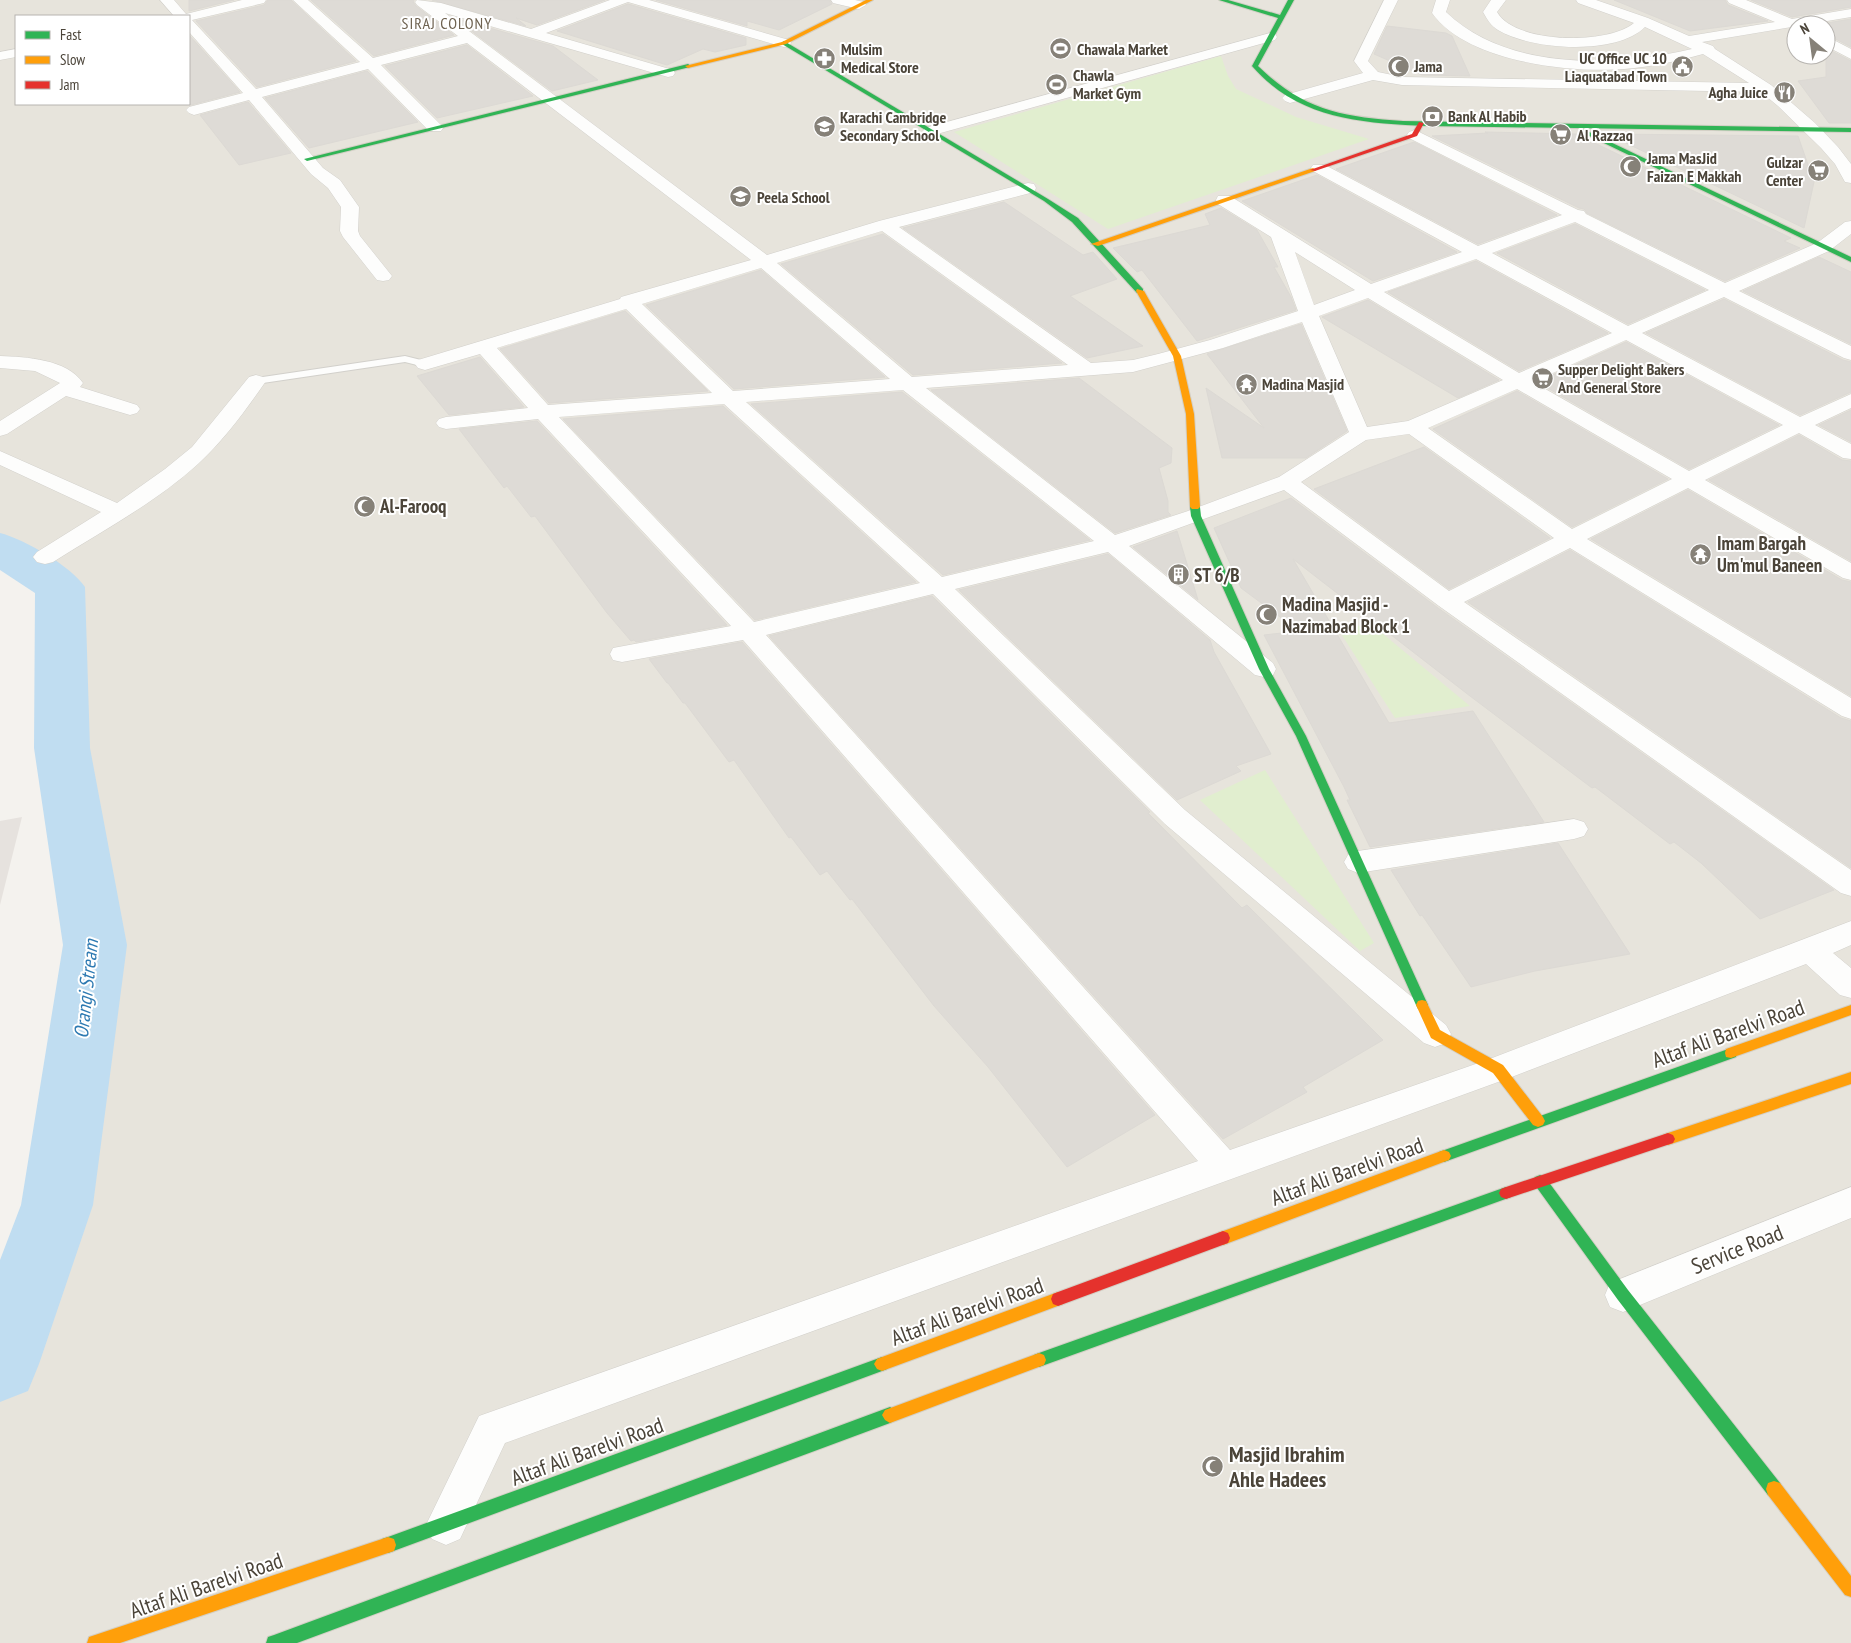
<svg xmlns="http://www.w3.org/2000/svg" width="1851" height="1643" font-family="'PT Sans Narrow',sans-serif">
  <rect width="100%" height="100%" fill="#f4f2ee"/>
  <!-- residential -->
  <path fill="#e7e4dc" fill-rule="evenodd" d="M0 0H1851V1643H0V1361L112 1039 82 816 43 566 0 552ZM16 16H189V104H16ZM1796 25H1826V55H1796Z"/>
  <!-- industrial -->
  <path fill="#e6e2de" d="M22 817 0 905V821Z"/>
  <!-- green -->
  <path fill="#e1eecf" d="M1221 56 1228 76 1236 89 1296 117 1369 139 1108 229 954 132Z
    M1371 624 1470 706 1395 718 1338 629Z
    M1265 770 1374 943 1360 951 1200 800Z"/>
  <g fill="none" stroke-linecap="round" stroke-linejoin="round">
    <!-- river -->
    <path fill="#c0ddf1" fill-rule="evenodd" d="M0 533C24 539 71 566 85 587L90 748 127 945 93 1205 39 1364 28 1391 0 1402V1260L21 1205 63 945 34 748 35 593 0 570Z"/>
  </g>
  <!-- building -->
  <path fill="#dedbd6" stroke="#dcd9d4" d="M189 0H234L189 11Z
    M268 0H291L356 61 257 87 196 21 264 5Z
    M311 0H414L413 2 416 6 454 35 374 56Z
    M432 0H605L537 25 516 18 526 26Z
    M656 0H829L832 4 779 30 747 21V26Z
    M1614 0H1725L1728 5 1768 21 1690 31Z
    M1751 0H1851V7L1792 17Z
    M628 4 746 38V45L715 52 703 49 667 65 557 31Z
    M454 18 553 46 598 80 552 91Z
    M1851 19V47L1826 34V25H1815Z
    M1387 26 1446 33 1452 36 1470 76 1422 75 1374 54Z
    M189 35 240 92 191 105 189 102Z
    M467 45 533 96 437 118 385 66Z
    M1826 48 1851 61V123H1829L1798 81 1826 77Z
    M367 71 418 122 309 148 265 98Z
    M248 102 291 153 239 165 200 115Z
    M1485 132 1576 134 1791 238 1784 241 1800 248 1725 281 1587 213 1584 209 1579 208 1432 136 1488 133Z
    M1607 134 1798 136 1814 182 1804 228Z
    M1414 142 1557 215 1478 244 1336 169Z
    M1317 175 1457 252 1373 281 1242 201Z
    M1004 202 1083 255 1093 252 1117 279 1070 296 1143 346 1087 358 903 228Z
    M1221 208 1257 230 1278 267H1274L1291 297 1296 310 1197 341 1142 270 1137 272 1113 248 1210 225 1205 214Z
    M1575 224 1705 290 1628 324 1497 253Z
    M883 234 1062 363 913 375 781 264Z
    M1819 257 1851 272V344L1743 291Z
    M1476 261 1608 333 1519 371 1388 292Z
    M761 270 885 377 734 389 646 305Z
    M1724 299 1843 360 1851 362V392L1800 415 1646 333Z
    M1368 300 1499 380 1458 398 1322 317Z
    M625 311 708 391 549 403 500 349Z
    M1301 324 1347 431 1306 458H1222L1206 388 1264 428 1207 354Z
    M1626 342 1779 425 1689 469 1537 382Z
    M480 357 524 407 449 415 417 376Z
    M1079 378 1172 448 1171 463 1159 468 1168 501V512L1171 515 1115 533 931 390Z
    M1517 391 1668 479 1572 527 1433 429Z
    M902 392 1090 540 943 575 751 404Z
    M723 406 916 582 755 620 563 419Z
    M1851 410V442L1819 425Z
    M537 421 727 625 636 642 634 640 631 641 607 613 535 516 531 517 507 486 504 488 459 429Z
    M1799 435 1842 460 1851 461V561L1709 480Z
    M1424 447 1550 538 1449 589 1314 489Z
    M1688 490 1842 580 1851 582V696L1591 539Z
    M1291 498 1438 608 1834 890 1760 919 1701 863 1674 842 1670 844 1595 787 1592 788 1470 696 1293 559 1389 723 1473 711 1544 822 1370 847 1347 800H1350L1344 787 1264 635 1299 631 1241 588 1214 528Z
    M1177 531 1198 600 1133 547Z
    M1570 550 1841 718 1851 721V868L1468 602Z
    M1108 554 1210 640 1214 652 1271 754 1236 766 1241 771 1177 800 959 590Z
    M932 596 1150 812 1148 813 1242 908 1247 905 1383 1040 1303 1087 1307 1092 1223 1139 769 636Z
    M742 642 1155 1115 1067 1167 988 1067 934 1006 852 899 850 900 827 871 820 875 791 837 789 838 734 760 729 762 685 703H683L668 683H667L649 659Z
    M1558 843 1630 954 1535 971 1471 987 1422 915 1420 916 1391 870Z"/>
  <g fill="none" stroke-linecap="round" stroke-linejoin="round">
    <defs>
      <path id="lane" d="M405 356 429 362 430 364 425 367 405 362 256 384 251 381 256 378Z"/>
      <path id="street" d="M160 0H174L186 14 242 0H266L264 3 192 20 256 89 360 62 293 0H308L373 58 458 36 417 5 415 2 417 0 441 3 531 29 610 0H649L789 40 791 43 789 46 784 47 628 2 546 33 673 70 675 73 673 76 668 77 445 13 767 255 879 221 1028 183 1034 184 1036 188 1034 192 899 227 1091 363 1133 360 1158 354 1210 340 1298 311 1271 237 1218 204 1216 200 1218 196H1230L1371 284 1462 252 1313 171 1311 168 1313 165H1325L1478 246 1562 215 1409 138 1407 135 1409 132 1415 130 1578 210 1584 211 1586 214 1725 283 1817 243 1845 222 1851 221V234L1829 251 1739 291 1851 346V360L1844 358 1724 297 1642 333 1800 417 1851 394V408L1815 425 1851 444V459L1843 458 1799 433 1705 480 1851 563V580L1843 578 1688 488 1587 539 1851 698V719L1842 716 1570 548 1464 602 1851 870V896L1841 893 1439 606 1284 490 1129 546 1273 663 1276 669 1273 675 1264 677 1255 675 1108 552 955 589 1185 810 1446 1025 1451 1034 1446 1043 1435 1047 1424 1043 1165 824 933 594 766 635 1230 1150 1487 1060 1851 921V945L1833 953 1851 968V998L1840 995 1806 964 1509 1078 505 1443 460 1539 446 1545 432 1539 426 1525 479 1416 1198 1161 743 640 622 662 613 660 610 654 613 648 731 626 538 419 446 429 439 427 436 423 439 419 446 417 528 408 480 354 425 370 418 368 415 364 418 360 620 299 621 297 751 260 467 43 381 65 441 125 443 128 441 131H429L368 69 262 97 323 168 340 180 359 207 358 231 360 236 392 276 389 280 383 281 377 280 343 237 340 231 341 207 328 188 311 174 249 100 194 115 189 113 186 110 189 107 243 93 189 32V16H174ZM1575 222 1709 290 1628 326 1492 253ZM882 231 1068 365 912 377 777 263ZM1295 252 1355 290 1314 305ZM1476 259 1612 333 1519 373 1384 292ZM761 268 890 379 733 391 642 304ZM1368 298 1503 380 1408 421 1367 427 1319 316ZM626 309 712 393 548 405 497 348ZM1302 322 1349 432 1279 477 1188 511 1115 535 926 388 1133 372 1223 348ZM1626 340 1783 425 1689 471 1533 382ZM1517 389 1672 479 1572 529 1428 428ZM903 390 1094 541 942 577 746 402ZM724 404 920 583 754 622 559 417ZM1409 434 1554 538 1449 591 1301 482 1366 440Z
        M831 0H855L864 2 866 5 859 9 833 3Z
        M1384 0H1398L1368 61 1378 72 1402 77 1749 83 1703 54C1678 61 1651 67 1624 69 1569 73 1467 62 1432 13L1436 0H1450L1446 12C1507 71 1615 67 1692 49L1645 27C1616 56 1531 50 1498 30 1491 26 1487 19 1483 12L1491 0H1506L1497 12C1515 44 1608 45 1634 23L1578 3 1576 0H1596L1648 18 1689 36 1775 22 1729 3 1727 0H1746L1792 19 1851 9V17L1702 42 1713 46 1715 49 1771 85 1815 123 1838 147 1851 164V183L1845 182 1835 164 1821 148 1778 106 1761 92 1402 85 1373 80 1290 103 1285 101 1282 98 1285 95 1363 73 1354 61Z
        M1270 33 1275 34 1277 37 1275 40 937 134H925L923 131 925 128Z
        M1826 36 1851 49V59L1826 46Z
        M16 49V57L0 60V52Z
        M0 356C26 357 67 359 83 383L80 387 137 405 140 409 137 413 130 415 66 396 7 434 0 436V421L60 383 35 371 0 368Z
        M256 375 263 377 266 381C246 410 224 440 198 464 155 503 102 531 53 562L45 564 37 562 33 557 37 552 101 512 0 465V451L117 503 165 469 192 447 249 377Z
        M1574 819 1584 822 1588 829 1584 836 1574 839 1358 873 1348 869 1344 862 1348 855 1358 851Z
        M1851 1187V1218L1623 1312 1610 1307 1605 1295 1610 1283Z"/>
      <path id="fast" d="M1219 0H1228L1280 15 1288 0H1294L1258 66C1303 110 1342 117 1403 121L1851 128V132L1427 126C1361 123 1298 119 1252 66L1278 18Z
        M784 41 1048 199 1078 218 1143 289V293H1137L1072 222 1044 201 782 44 781 43Z
        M688 64 691 66 690 67 307 161 304 159Z
        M1583 129 1851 257V262L1581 132 1580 131Z
        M1195 504 1200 507 1201 516 1269 669 1306 736 1428 1005 1426 1009 1422 1010 1418 1009 1416 1005 1296 736 1259 669 1191 516 1190 507Z
        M1731 1048 1736 1049 1737 1053 1736 1057 1444 1162 1439 1160 1437 1156 1439 1152Z
        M1540 1175 1545 1177 1628 1290 1780 1483 1782 1489 1780 1495 1774 1497 1768 1495 1618 1300 1535 1185 1533 1181 1535 1177Z
        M1506 1187 1511 1189 1513 1193 1511 1197 1039 1367 1034 1365 1032 1360 1034 1355 1039 1353Z
        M882 1357 887 1359 890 1364 887 1369 882 1371 388 1553 382 1551 380 1545 382 1539 388 1537Z
        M890 1407 895 1410 898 1415 895 1420 890 1423 297 1643H266L268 1637 274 1635Z"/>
      <path id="slow" d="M866 0H873L786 44 688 68 685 66 782 42Z
        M1313 168 1316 170 1315 171 1098 246 1091 244Z
        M1137 289 1144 291 1181 356 1194 414 1200 507 1198 509H1192L1190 507 1186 414 1173 356 1136 291Z
        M1422 1000 1426 1001 1440 1030 1503 1065 1543 1117 1545 1121 1543 1125 1538 1127 1533 1125 1493 1073 1431 1038 1416 1005 1418 1001Z
        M1851 1005V1015L1731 1058 1726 1057 1725 1053 1726 1049Z
        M1851 1072V1084L1668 1145 1663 1143 1661 1139 1663 1135 1668 1133Z
        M1444 1150 1449 1152 1451 1156 1449 1160 1223 1245 1218 1243 1216 1238 1218 1233Z
        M1058 1292 1063 1294 1065 1299 1063 1304 882 1371 877 1369 874 1364 877 1359 882 1357Z
        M1039 1353 1044 1355 1046 1360 1044 1365 890 1423 885 1420 882 1415 885 1410Z
        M1774 1481 1780 1483 1851 1576V1597L1845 1595 1768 1495 1766 1489 1768 1483Z
        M388 1537 394 1539 396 1545 394 1551 388 1553 120 1643H87L89 1637 95 1635Z"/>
      <path id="jam" d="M1419 122 1424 123 1417 136 1315 171 1310 170 1412 134Z
        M1668 1133 1673 1135 1675 1139 1673 1143 1506 1199 1501 1197 1499 1193 1501 1189 1506 1187Z
        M1223 1231 1228 1233 1230 1238 1228 1243 1058 1306 1053 1304 1051 1299 1053 1294 1058 1292Z"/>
    </defs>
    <!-- lane casing -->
    <use href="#lane" stroke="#d2d0cb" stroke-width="2"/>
    <!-- street casing -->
    <use href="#street" stroke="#d2d0cb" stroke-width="1"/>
    <!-- fast casing -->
    <use href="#fast" stroke="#d3cfc5" stroke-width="2"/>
    <!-- slow casing -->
    <use href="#slow" stroke="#d3cfc5" stroke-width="2"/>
    <!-- jam casing -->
    <use href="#jam" stroke="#d3cfc5" stroke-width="2"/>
    <!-- lane -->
    <use href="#lane" fill="#fdfdfc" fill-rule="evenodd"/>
    <!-- street -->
    <use href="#street" fill="#fdfdfc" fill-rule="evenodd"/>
    <!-- fast -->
    <use href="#fast" fill="#30b455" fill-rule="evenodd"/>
    <!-- slow -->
    <use href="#slow" fill="#ff9f0a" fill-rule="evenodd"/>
    <!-- jam -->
    <use href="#jam" fill="#e5322d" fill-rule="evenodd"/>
  </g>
  <!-- icons -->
  <defs>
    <symbol id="stadium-disc" viewBox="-11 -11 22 22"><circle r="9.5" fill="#868178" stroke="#fff"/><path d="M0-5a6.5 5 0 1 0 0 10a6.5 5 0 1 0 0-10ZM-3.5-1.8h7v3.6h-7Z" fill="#fff"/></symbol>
    <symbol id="pharmacy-disc" viewBox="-11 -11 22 22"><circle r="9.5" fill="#868178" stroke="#fff"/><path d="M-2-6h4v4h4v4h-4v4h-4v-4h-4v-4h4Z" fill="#fff"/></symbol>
    <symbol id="mosque-disc" viewBox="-11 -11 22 22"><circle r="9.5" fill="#868178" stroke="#fff"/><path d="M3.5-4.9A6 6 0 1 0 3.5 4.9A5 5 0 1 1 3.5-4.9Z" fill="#fff"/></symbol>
    <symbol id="civic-disc" viewBox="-11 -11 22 22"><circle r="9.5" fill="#868178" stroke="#fff"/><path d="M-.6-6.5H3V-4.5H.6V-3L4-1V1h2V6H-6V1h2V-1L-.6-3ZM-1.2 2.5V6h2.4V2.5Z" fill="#fff"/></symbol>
    <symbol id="restaurant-disc" viewBox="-11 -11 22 22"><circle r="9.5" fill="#868178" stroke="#fff"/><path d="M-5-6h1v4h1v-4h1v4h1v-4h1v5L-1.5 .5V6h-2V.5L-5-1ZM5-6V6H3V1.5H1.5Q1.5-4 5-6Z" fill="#fff"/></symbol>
    <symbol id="bank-disc" viewBox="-11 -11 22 22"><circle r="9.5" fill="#868178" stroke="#fff"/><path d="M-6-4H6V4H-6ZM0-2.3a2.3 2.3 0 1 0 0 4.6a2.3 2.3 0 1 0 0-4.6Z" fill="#fff"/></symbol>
    <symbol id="school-disc" viewBox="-11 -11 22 22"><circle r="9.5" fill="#868178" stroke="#fff"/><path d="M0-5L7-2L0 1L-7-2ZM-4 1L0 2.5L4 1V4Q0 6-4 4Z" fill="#fff"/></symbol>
    <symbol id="supermarket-disc" viewBox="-11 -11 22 22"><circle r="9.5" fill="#868178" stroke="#fff"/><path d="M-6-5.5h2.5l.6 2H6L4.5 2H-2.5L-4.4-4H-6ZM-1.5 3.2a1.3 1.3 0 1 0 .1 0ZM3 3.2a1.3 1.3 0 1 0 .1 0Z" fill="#fff"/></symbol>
    <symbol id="temple-disc" viewBox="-11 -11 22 22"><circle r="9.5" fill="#868178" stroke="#fff"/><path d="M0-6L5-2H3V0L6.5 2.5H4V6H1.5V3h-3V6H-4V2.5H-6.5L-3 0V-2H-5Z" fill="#fff"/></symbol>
    <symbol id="building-disc" viewBox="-11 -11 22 22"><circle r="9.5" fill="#868178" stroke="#fff"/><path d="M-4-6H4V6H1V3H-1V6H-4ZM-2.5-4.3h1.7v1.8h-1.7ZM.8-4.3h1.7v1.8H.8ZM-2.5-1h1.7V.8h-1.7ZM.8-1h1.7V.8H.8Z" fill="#fff"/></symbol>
  </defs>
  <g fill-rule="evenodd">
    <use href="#stadium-disc" x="1048" y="36" width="25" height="25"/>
    <use href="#pharmacy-disc" x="812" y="46" width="25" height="25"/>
    <use href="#mosque-disc" x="1386" y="54" width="25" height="25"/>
    <use href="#civic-disc" x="1670" y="54" width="25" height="25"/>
    <use href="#stadium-disc" x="1044" y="72" width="25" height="25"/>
    <use href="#restaurant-disc" x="1772" y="80" width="25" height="25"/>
    <use href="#bank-disc" x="1420" y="104" width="25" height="25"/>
    <use href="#school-disc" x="812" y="114" width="25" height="25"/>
    <use href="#supermarket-disc" x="1548" y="122" width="25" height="25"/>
    <use href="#mosque-disc" x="1618" y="154" width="25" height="25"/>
    <use href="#supermarket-disc" x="1806" y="158" width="25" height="25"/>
    <use href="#school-disc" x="728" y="184" width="25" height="25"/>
    <use href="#supermarket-disc" x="1530" y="366" width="25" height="25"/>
    <use href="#temple-disc" x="1234" y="372" width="25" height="25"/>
    <use href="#mosque-disc" x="352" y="494" width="25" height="25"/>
    <use href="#temple-disc" x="1688" y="542" width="25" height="25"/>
    <use href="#building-disc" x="1166" y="562" width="25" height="25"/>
    <use href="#mosque-disc" x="1254" y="602" width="25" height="25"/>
    <use href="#mosque-disc" x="1200" y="1454" width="25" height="25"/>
  </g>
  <g text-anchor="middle" stroke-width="4" stroke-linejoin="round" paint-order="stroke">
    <!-- far-neighbourhood labels -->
    <g font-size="16" letter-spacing="1" fill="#6e6250" stroke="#fff">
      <text x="447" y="29">SIRAJ COLONY</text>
    </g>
    <!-- far-poi labels -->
    <g font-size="16" font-weight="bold" fill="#4b4439" stroke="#fff" text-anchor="start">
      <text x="841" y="55">Mulsim<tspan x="841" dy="18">Medical Store</tspan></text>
      <text x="1077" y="55">Chawala Market</text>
      <text x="1667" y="64" text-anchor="end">UC Office UC 10<tspan x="1667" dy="18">Liaquatabad Town</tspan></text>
      <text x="1414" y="72">Jama</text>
      <text x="1073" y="81">Chawla<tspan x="1073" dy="18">Market Gym</tspan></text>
      <text x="1768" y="98" text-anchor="end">Agha Juice</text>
      <text x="1448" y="122">Bank Al Habib</text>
      <text x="840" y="123">Karachi Cambridge<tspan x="840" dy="18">Secondary School</tspan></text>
      <text x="1577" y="141">Al Razzaq</text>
      <text x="1647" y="164">Jama MasJid<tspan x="1647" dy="18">Faizan E Makkah</tspan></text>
      <text x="1803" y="168" text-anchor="end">Gulzar<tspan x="1803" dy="18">Center</tspan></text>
      <text x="757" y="203">Peela School</text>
      <text x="1558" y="375">Supper Delight Bakers<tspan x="1558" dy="18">And General Store</tspan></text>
      <text x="1262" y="390">Madina Masjid</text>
    </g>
    <!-- poi labels -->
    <g font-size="19" font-weight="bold" fill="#4b4439" stroke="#fff" text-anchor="start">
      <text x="380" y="513">Al-Farooq</text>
      <text x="1717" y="550">Imam Bargah<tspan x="1717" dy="22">Um'mul Baneen</tspan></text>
      <text x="1194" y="582">ST 6/B</text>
      <text x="1282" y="611">Madina Masjid -<tspan x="1282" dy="22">Nazimabad Block 1</tspan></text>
    </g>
    <!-- water labels -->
    <g font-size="20" font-style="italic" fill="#2e7ab2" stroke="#fff">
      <text transform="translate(86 989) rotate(-84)" y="7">Orangi Stream</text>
    </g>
    <!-- near-street labels -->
    <g font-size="22" fill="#4b4439" stroke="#fff">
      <text transform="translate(1728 1033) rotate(-20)" y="8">Altaf Ali Barelvi Road</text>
      <text transform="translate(1347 1171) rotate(-20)" y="8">Altaf Ali Barelvi Road</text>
      <text transform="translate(1737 1249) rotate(-22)" y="8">Service Road</text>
      <text transform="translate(967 1311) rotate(-20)" y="8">Altaf Ali Barelvi Road</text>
      <text transform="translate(587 1451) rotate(-20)" y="8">Altaf Ali Barelvi Road</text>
      <text transform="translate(206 1585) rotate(-19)" y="8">Altaf Ali Barelvi Road</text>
    </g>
    <!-- near-poi labels -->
    <g font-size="22" font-weight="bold" fill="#4b4439" stroke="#fff" text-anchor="start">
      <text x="1229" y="1462">Masjid Ibrahim<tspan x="1229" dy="25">Ahle Hadees</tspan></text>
    </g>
  </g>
  <!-- legend -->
  <rect x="15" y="15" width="175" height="90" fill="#ffffff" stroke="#b7b4b0"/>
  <rect x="25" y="31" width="25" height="8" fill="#30b455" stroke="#b7b4b0"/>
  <text x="60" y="40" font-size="15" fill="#4b4439">Fast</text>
  <rect x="25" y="56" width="25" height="8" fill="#ff9f0a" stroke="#b7b4b0"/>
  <text x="60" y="65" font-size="15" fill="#4b4439">Slow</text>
  <rect x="25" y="81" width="25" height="8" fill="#e5322d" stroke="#b7b4b0"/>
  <text x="60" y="90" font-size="15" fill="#4b4439">Jam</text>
  <!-- north arrow -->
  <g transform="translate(1811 40) rotate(331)"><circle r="24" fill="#ffffff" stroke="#b7b4b0"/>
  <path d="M0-4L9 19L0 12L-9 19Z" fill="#868178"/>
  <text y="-8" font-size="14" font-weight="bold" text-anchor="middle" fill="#4b4439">N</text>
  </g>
</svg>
